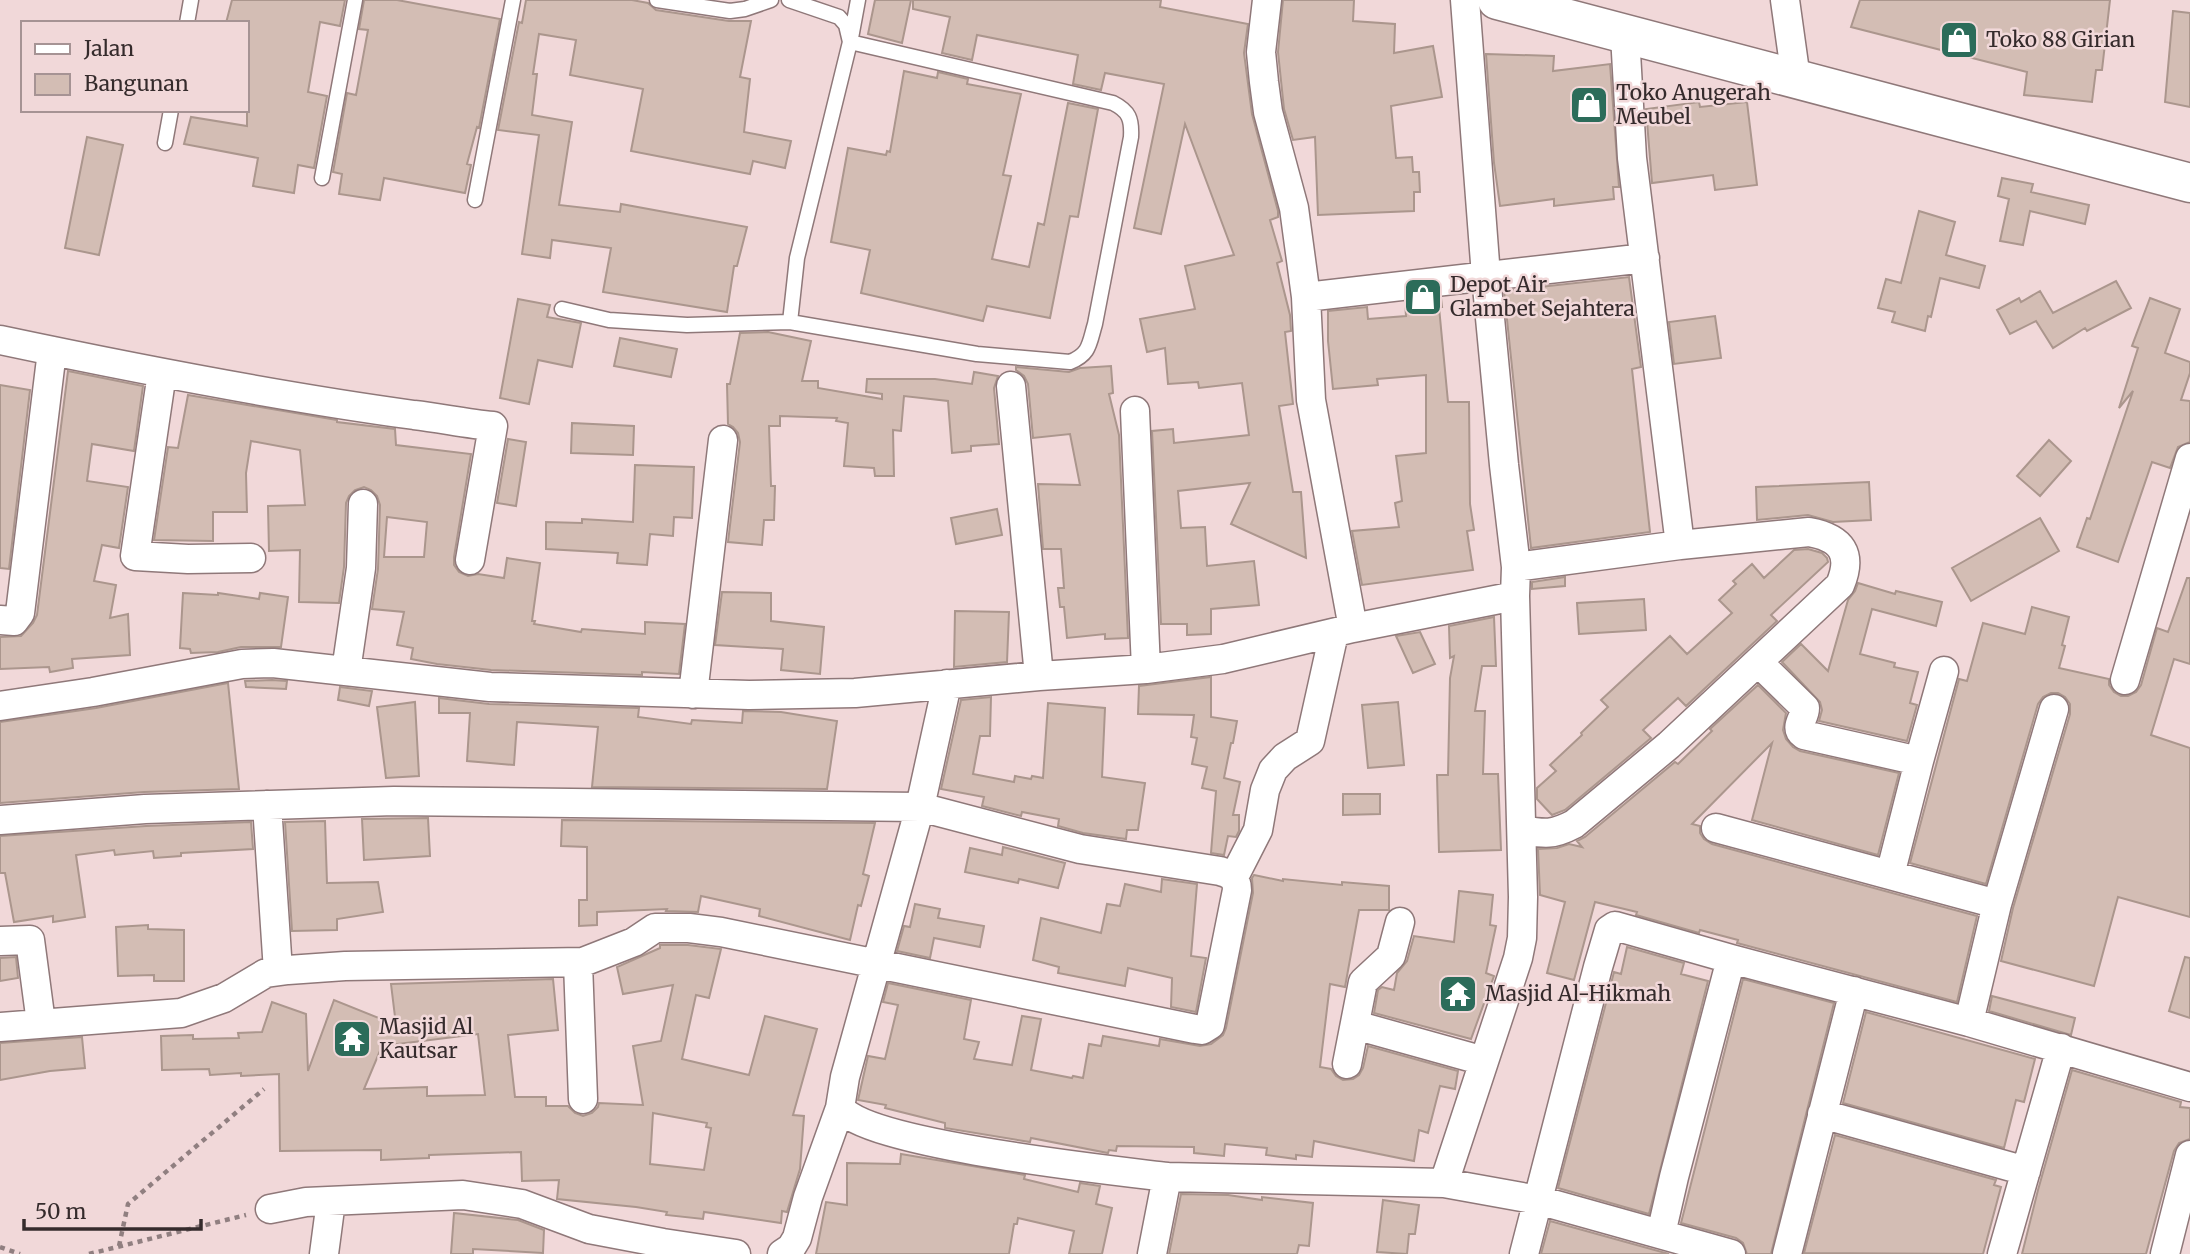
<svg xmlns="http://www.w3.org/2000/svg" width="2190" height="1254" font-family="Merriweather,serif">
  <rect width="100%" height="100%" fill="#f1d8d9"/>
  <!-- building -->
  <path fill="#d3bdb4" stroke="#ab968d" stroke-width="2" fill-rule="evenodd" d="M232 0H345L340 26 320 22 308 92 327 96 314 168 298 165 294 193 253 186 258 158 184 144 191 117 247 126V23H226Z
    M364 0H397L500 19 479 128 477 127 467 164 471 165 465 193 384 178 380 200 339 194 342 174 333 172 347 93 356 95 368 30 359 29Z
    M526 0H632L648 3 656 10 729 21H751L740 77 750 79 744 132 791 141 785 168 753 161 750 174 631 151 643 89 570 75 576 40 539 34 533 74H537L532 115 572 122 559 205 620 212 621 204 747 227 737 266H734L727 312 603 292 611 248 552 240 550 258 522 254 539 135 498 130 519 22 522 23Z
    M875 0H911L902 43 868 34Z
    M913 0H1161L1160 7 1248 24 1244 53 1252 114 1278 211V217L1270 220 1282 261 1277 263 1290 315 1291 331 1285 332 1293 404 1279 406 1293 492H1301L1306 558 1231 524 1250 483 1178 491 1181 528 1205 527 1207 566 1254 561 1259 605 1211 609V634L1187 635V624H1161L1152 431 1173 429 1174 443 1249 435 1242 383 1199 388 1198 382 1168 384 1165 348 1147 352 1140 319 1195 309 1185 266 1234 255 1185 124 1161 234 1134 228 1164 84 1105 73 1101 90 1073 84 1078 55 977 35 972 60 942 53 950 17 913 9Z
    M1283 0H1354L1353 21 1395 24 1394 53 1433 46 1442 97 1391 106 1396 158 1412 157 1413 172H1419L1420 192H1414V211L1318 215 1315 137 1293 140 1284 109 1278 52Z
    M1860 0H2110L2102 70H2096L2092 102 2024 95 2027 72 1851 27Z
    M2173 11 2190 13V107L2165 102Z
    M1486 54 1554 56 1553 71 1610 64 1619 187H1613L1614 199 1554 206V199L1500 206 1494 163Z
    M904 71 937 78 938 72 968 79 967 84 1021 94 1003 175 1011 176 992 259 1029 267 1038 223 1044 225 1068 103 1098 109 1078 217 1070 216 1050 318 987 306 983 321 861 293 870 250 831 242 848 148 886 155 887 151 890 152Z
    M1699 102 1700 107 1747 102 1757 185 1715 190 1713 175 1652 183 1646 109Z
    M87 137 123 145 99 255 65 248Z
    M2002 178 2033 184 2031 192 2089 205 2085 224 2030 211 2023 245 2000 241 2009 199 1998 196Z
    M1919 211 1955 222 1946 255 1985 266 1979 288 1940 278 1931 317 1928 316 1925 331 1892 322 1895 312 1878 308 1886 279 1901 283Z
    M1629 277 1641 367 1632 369 1650 532 1531 548 1504 291Z
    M2116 281 2131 308 2087 331 2085 328 2053 348 2036 321 2010 334 1997 310 2019 298 2021 302 2040 291 2053 313Z
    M1441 298 1442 307H1439L1448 402H1469L1470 504 1474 530 1467 531 1473 570 1362 585 1352 531 1399 527 1395 503 1402 501 1396 456 1426 453V375L1377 379 1378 385 1333 389 1328 341V311L1367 307 1368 319 1406 316 1405 302Z
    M2150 298 2180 309 2165 353 2190 362V373L2181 400 2190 401V442L2178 447 2170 468 2152 462 2118 562 2077 547 2087 518 2090 519 2133 391 2119 408 2138 348 2132 346Z
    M518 299 550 305 547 317 581 323 572 367 538 360 529 404 500 398Z
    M1715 316 1721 358 1674 364 1669 322Z
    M768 332 811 341 802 381H818V388L882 399V394L866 392 867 379H935L972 384 974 372 998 376 994 388 999 444 971 446V451L952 453 948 401 904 396 901 431 893 430 894 476H875L874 468 844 466 848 423 836 421 837 418 780 416V426H769L771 486H775L774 520H764L762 545 728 542 740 442 738 433 733 427 728 424 727 384H730L740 333Z
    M620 338 677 349 671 377 614 366Z
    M1111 366 1113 393 1109 394 1119 435 1128 638 1105 639V634L1067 638 1064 607H1060L1058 588H1064L1061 549H1043L1038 484 1080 485 1070 434 1033 438 1028 384 1024 376 1016 370V367L1069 372 1080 368Z
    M68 371 143 386 134 451 92 444 87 481 128 487 119 548 102 545 94 581 116 585 110 618 128 614 130 655 72 659 73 668 50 672 49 667 0 669V637L21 636 33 623 37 615Z
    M0 385 30 390 9 569 0 568Z
    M188 395 337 420V422L395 429 396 445 471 454 454 557V565L459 572 468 576 478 574 504 578 507 558 540 563 532 621H535L534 624 581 632 582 629 645 634V622L685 624 679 674 642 672V675L491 670 437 664 411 659 413 648 397 645 404 612 372 609 378 569 380 505 377 496 371 490 364 487 355 490 349 496 346 503 344 567 339 603 299 602 300 550 269 551 268 506 305 505 300 450 251 441 246 473 247 512H213V541L154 540 168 447 178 448ZM387 517 427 522 424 557H384Z
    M572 423 634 426 633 455 571 453Z
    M508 439 526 442 516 506 497 503Z
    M2049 440 2071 461 2040 496 2017 476Z
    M635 465 694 467 692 518 674 517 673 536 650 534 647 565 617 563 618 553 546 549V522L582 523V519L633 522Z
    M1869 482 1871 520 1833 522 1808 515 1757 520 1756 487Z
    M997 509 1002 535 956 544 951 518Z
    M2040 518 2059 551 1971 601 1952 568Z
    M1808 549 1822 553 1827 558 1828 562 1771 615 1777 621 1686 706 1678 698 1643 730 1651 738 1565 810 1552 815 1537 799V788L1556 771 1550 765 1582 735 1581 733 1608 707 1601 700 1670 636 1687 654 1732 613 1719 600 1736 584 1733 581 1752 564 1764 578 1794 550Z
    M1565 577V586L1532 589V582Z
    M2187 578H2190V664L2174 659 2151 735 2190 748V917L2118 897 2094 986 2001 961 2013 908 2070 714V704L2065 697 2058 693H2051L2043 697 2038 704 1986 884 1910 863 1959 679 1967 681 1983 623 2025 634 2032 607 2069 617 2062 645 2065 646 2059 668 2109 679V685L2114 692 2121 696H2128L2136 692 2141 685 2157 628 2168 632Z
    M1858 583 1895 594 1896 591 1942 602 1936 626 1872 609 1860 654 1895 663 1894 667 1918 672 1910 703 1917 705 1907 741 1819 721 1822 710 1820 702 1782 662 1801 644 1828 671 1848 600 1855 591Z
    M722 592 771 593V621L824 627 820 674 781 670 783 649 715 645Z
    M183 593 218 595V593L259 599 260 593 288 597 281 647H241L218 652 191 653 190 649 180 648Z
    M1644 599 1646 630 1579 634 1577 603Z
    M955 611 1009 612 1007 662 954 667Z
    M1494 617 1496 666H1482L1475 711H1485L1483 774H1498L1501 850 1439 852 1437 775H1448L1450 678 1454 656 1450 658 1449 626Z
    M1420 632 1435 664 1413 673 1396 636Z
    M1211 677V717L1237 721 1233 743H1231L1224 778 1240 782 1233 815H1239V831L1236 837 1228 836 1224 855 1211 853 1216 791 1202 788 1207 767 1192 764 1197 738 1191 737 1194 715 1138 714 1139 686Z
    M272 680 287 681 286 689 246 687 245 681Z
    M228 683 239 789 144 792 0 803V722L96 708Z
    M1758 685 1786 713 1783 730 1786 739 1793 747 1800 751 1899 773 1878 855 1752 820 1772 743 1692 824 1700 826V833L1704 839 1712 844 1977 916 1957 1002 1737 943 1738 940 1700 930 1699 933 1636 915 1637 912 1595 902 1574 980 1547 973 1565 902 1540 895 1538 849 1557 848 1569 844 1582 847 1577 841 1585 837 1675 762 1678 764 1712 731 1710 729Z
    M340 687 372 691 369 706 338 700Z
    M991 697 990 736H980L973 774 1014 782 1015 776 1031 779 1032 776 1043 778 1048 703 1105 708 1102 777 1145 783 1138 830H1127L1126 839 1083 833 1058 826 1059 819 1022 812 1021 816 982 806 984 797 941 789 961 700Z
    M439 698 489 704 639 708 638 717 691 724 692 720 742 723 743 711 781 712 837 721 827 789 592 787 598 727 517 722 514 765 467 761 470 713H439Z
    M415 702 419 776 386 778 377 707Z
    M1398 702 1404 765 1368 768 1362 705Z
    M1343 794H1380V814L1343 815Z
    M428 818 430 856 364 860 362 819Z
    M562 820 875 823 863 874 869 876 861 906 858 905 850 940 759 916 760 909 701 896 698 912 666 911 667 909 597 912V925L579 926V900H587V847L561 846Z
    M325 821 327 883 378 882 383 912 337 919V930L292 931 285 822Z
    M251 822 253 849 181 853V856L154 858 153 851 115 855 114 850 76 855 85 917 53 922V916L14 922 5 873H0V836L146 826Z
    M1003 847 1065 863 1058 888 1019 879 1018 883 965 872 970 848 1002 855Z
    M1254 875 1283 881V879L1342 885V882L1389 886V910H1359L1345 987 1330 984 1320 1067 1331 1069 1336 1076 1343 1080 1353 1079 1359 1075 1363 1068 1368 1046 1458 1071 1455 1089 1440 1086 1428 1133 1419 1130 1414 1161 1314 1141 1312 1157 1296 1155V1159L1266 1155 1267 1148 1225 1144 1224 1156 1194 1153V1147L1117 1146 1116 1151 1109 1150 1108 1153 1031 1138 1030 1142 945 1128V1123L885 1108 886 1105 858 1100 868 1056 885 1059 898 1005 883 1002 888 983 971 1000 964 1039 979 1042 974 1059 1012 1065 1022 1016 1041 1019 1031 1070 1072 1078 1073 1076 1083 1078 1089 1044 1101 1046 1103 1036 1159 1046 1160 1039 1200 1046 1211 1044 1223 1035 1226 1028 1253 893 1252 878Z
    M1162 879 1197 884 1191 956 1206 958 1196 1012 1171 1007 1172 978 1128 968 1125 986 1058 973 1059 967 1033 960 1041 918 1101 933 1107 904 1120 906 1125 884 1161 892Z
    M1459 891 1493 895 1490 925 1496 926 1486 973 1494 976 1471 1039 1374 1013 1378 990 1382 987 1394 990 1397 973 1407 961 1414 936 1454 942Z
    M915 904 940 909 938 918 984 926 980 947 934 938 930 958 897 951 904 926 910 927Z
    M148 925V929L184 930V981H154V975L118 976 116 927Z
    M660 945H688L721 949 709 998 696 995 682 1059 749 1075 765 1016 817 1029 793 1115 804 1116 800 1169 787 1212 782 1211 781 1223 704 1212 703 1219 666 1215 667 1212 636 1207 557 1199 559 1180 522 1181 521 1152 429 1155V1158L381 1160V1150L280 1151 279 1074 241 1076V1073L210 1075 209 1069 162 1070 161 1036 193 1035V1039L239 1038 238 1033 262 1032 272 1002 306 1014 308 1071 334 1000 396 1025 391 984 553 979 558 1030 508 1035 515 1097H546V1106H568L575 1113 583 1116 592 1113 598 1107 599 1103 643 1105 633 1046 661 1041 673 985 623 994 617 967 660 948ZM478 1034 485 1095 427 1096V1087L364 1089 382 1046ZM653 1113 707 1123 706 1127 711 1128 704 1170 650 1164Z
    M1627 947 1684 963 1681 974 1708 981 1649 1214 1558 1188 1614 972 1621 974Z
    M16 957 18 978 0 981V958Z
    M2185 957 2190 958V1018L2169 1011Z
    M1743 979 1834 1003 1771 1254H1747L1743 1243 1736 1238 1681 1223Z
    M1992 996 2075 1018 2071 1035 1989 1011Z
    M1866 1012 2035 1059 2024 1102 2016 1100 2004 1148 1843 1103Z
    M82 1037 85 1068 50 1071 0 1080V1043Z
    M2072 1070 2181 1102 2180 1107 2190 1108V1139L2179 1143 2174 1151 2146 1254H2022L2038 1190Z
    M1835 1135 1996 1180 1994 1185 2001 1187 1983 1254 1804 1253Z
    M901 1154 1025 1175 1024 1179 1078 1192 1080 1183 1100 1186 1096 1204 1112 1208 1102 1254H1069L1074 1231 1018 1218 1017 1224H1014L1009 1254H816L826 1202 847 1205V1163L900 1164Z
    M1181 1194 1228 1195 1262 1200V1197L1313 1203 1309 1246 1299 1245 1297 1254H1169Z
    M1383 1200 1419 1205 1415 1234H1409L1407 1254 1377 1252Z
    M454 1213 518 1220 544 1230 543 1253 473 1249V1254H451Z
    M1550 1221 1669 1254H1541Z"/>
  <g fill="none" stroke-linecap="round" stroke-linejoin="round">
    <defs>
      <path id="service" d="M657 0 730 11 745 9 771 0
        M789 0 839 17 846 25 850 42
        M187 23 191 0
        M851 38 858 0
        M165 143 171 110
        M322 178 355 0
        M475 200 513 0
        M562 309 609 320 687 325 790 322 977 354 1070 362C1090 354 1089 344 1095 324L1131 137C1132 119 1129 111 1113 103L850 42 797 258 790 322"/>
      <path id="minor" d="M1267 0 1261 52 1264 82 1268 112 1294 208 1306 297 1311 400 1353 628
        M1785 0 1796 79
        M1625 35 1632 158 1680 545
        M1306 297 1645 258
        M0 340C137 369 275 396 414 415 441 418 467 424 493 426L470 560
        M162 373 135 556 188 559 251 558
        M1011 386 1039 676
        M1135 411 1146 669
        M1516 567 1680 545 1809 532C1842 538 1853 554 1840 585L1669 745 1574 824C1553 835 1545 834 1522 830
        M0 620 14 621 20 613 52 351
        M1758 662 1805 708C1805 719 1793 727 1804 735L1919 761 1890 875
        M346 671 361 568 363 504
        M2125 680 2190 458
        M693 694 723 440
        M0 706 93 692 242 664 273 663 490 687 749 695 855 693 1039 676 1146 669 1223 659 1353 628 1515 596
        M1919 761 1944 671
        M267 805 278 971
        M0 820 145 809 394 801 920 807 947 684
        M1716 828 1997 904
        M1234 877 1258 830 1265 790 1273 770 1285 757 1310 741 1334 633
        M0 941 30 940 41 1023
        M578 963 583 1099
        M1969 1022 1997 904 2054 709
        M1355 1025 1484 1061
        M0 1027 181 1013 224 998 266 973 288 970 345 966 583 962 634 942 655 928H689L721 932 1195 1029 1202 1030 1210 1025 1237 890C1237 878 1231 874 1220 871L1080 849 920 807 845 1077 840 1108C871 1145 1110 1170 1167 1177
        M1347 1064 1363 982 1391 956 1400 922
        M1822 1114 2026 1171
        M1444 1183 1538 1200 1731 1254
        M270 1209 306 1202 463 1195 522 1204 589 1229 663 1243 736 1254
        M1661 1234 1674 1177 1731 959
        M324 1254 331 1201
        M782 1254 791 1248 797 1238 808 1197 840 1108
        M1152 1254 1167 1177 1444 1183 1518 958 1522 938 1523 897 1515 596 1516 567 1504 465 1486 276 1465 0
        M1524 1254 1598 967 1609 930 1615 926 1731 959 1969 1022 2190 1087
        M1787 1254 1854 991
        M2002 1254 2061 1048
        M2165 1254 2190 1155"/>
      <path id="trunk" d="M1497 0 2190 183"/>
    </defs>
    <!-- service casing -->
    <use href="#service" stroke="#8f7879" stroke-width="17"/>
    <!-- minor casing -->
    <use href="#minor" stroke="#8f7879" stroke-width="31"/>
    <!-- trunk casing -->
    <use href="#trunk" stroke="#8f7879" stroke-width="41"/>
    <!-- path -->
    <path stroke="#907f80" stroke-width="4.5" stroke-dasharray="5 5" stroke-linecap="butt" d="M119 1246 128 1204 264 1089
      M0 1247 20 1254
      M89 1254 246 1215"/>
    <!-- service -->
    <use href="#service" stroke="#fff" stroke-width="14"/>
    <!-- minor -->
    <use href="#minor" stroke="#fff" stroke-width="28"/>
    <!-- trunk -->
    <use href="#trunk" stroke="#fff" stroke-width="38"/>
  </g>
  <!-- icons -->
  <defs>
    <symbol id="shop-square" viewBox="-11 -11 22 22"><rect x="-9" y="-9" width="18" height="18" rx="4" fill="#2c6c5a" stroke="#f1d8d9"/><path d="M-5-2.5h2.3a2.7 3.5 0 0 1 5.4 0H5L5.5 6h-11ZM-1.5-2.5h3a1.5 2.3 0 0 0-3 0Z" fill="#fff"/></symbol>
    <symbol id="temple-square" viewBox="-11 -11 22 22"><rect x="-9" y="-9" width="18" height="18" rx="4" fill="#2c6c5a" stroke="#f1d8d9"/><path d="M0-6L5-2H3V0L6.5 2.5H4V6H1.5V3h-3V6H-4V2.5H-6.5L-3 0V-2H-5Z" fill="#fff"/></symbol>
  </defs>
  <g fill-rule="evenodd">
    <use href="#shop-square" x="1937" y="18" width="44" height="44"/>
    <use href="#shop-square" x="1567" y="83" width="44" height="44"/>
    <use href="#shop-square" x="1401" y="275" width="44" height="44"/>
    <use href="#temple-square" x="1436" y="972" width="44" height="44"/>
    <use href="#temple-square" x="330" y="1017" width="44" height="44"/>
  </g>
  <g text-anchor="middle" stroke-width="5" stroke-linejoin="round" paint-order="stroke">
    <!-- poi labels -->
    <g font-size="21" fill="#352b2c" stroke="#f1d8d9" text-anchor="start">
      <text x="1986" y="47">Toko 88 Girian</text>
      <text x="1616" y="100">Toko Anugerah<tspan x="1616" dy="24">Meubel</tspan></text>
      <text x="1450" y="292">Depot Air<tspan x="1450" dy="24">Glambet Sejahtera</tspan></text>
      <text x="1485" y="1001">Masjid Al-Hikmah</text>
      <text x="379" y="1034">Masjid Al<tspan x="379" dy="24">Kautsar</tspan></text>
    </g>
  </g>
  <!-- legend -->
  <rect x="21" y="21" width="228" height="91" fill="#f1d8d9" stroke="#a69394" stroke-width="2"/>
  <rect x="35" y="44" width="35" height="10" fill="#ffffff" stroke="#a69394" stroke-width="2"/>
  <text x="84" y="56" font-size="21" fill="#352b2c">Jalan</text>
  <rect x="35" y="74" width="35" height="21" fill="#d3bdb4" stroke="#a69394" stroke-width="2"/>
  <text x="84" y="91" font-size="21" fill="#352b2c">Bangunan</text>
  <!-- scale -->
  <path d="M24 1219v10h177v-10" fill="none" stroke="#352b2c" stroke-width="3.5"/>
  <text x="35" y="1219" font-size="21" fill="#352b2c" stroke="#f1d8d9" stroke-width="5" paint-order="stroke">50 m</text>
</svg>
